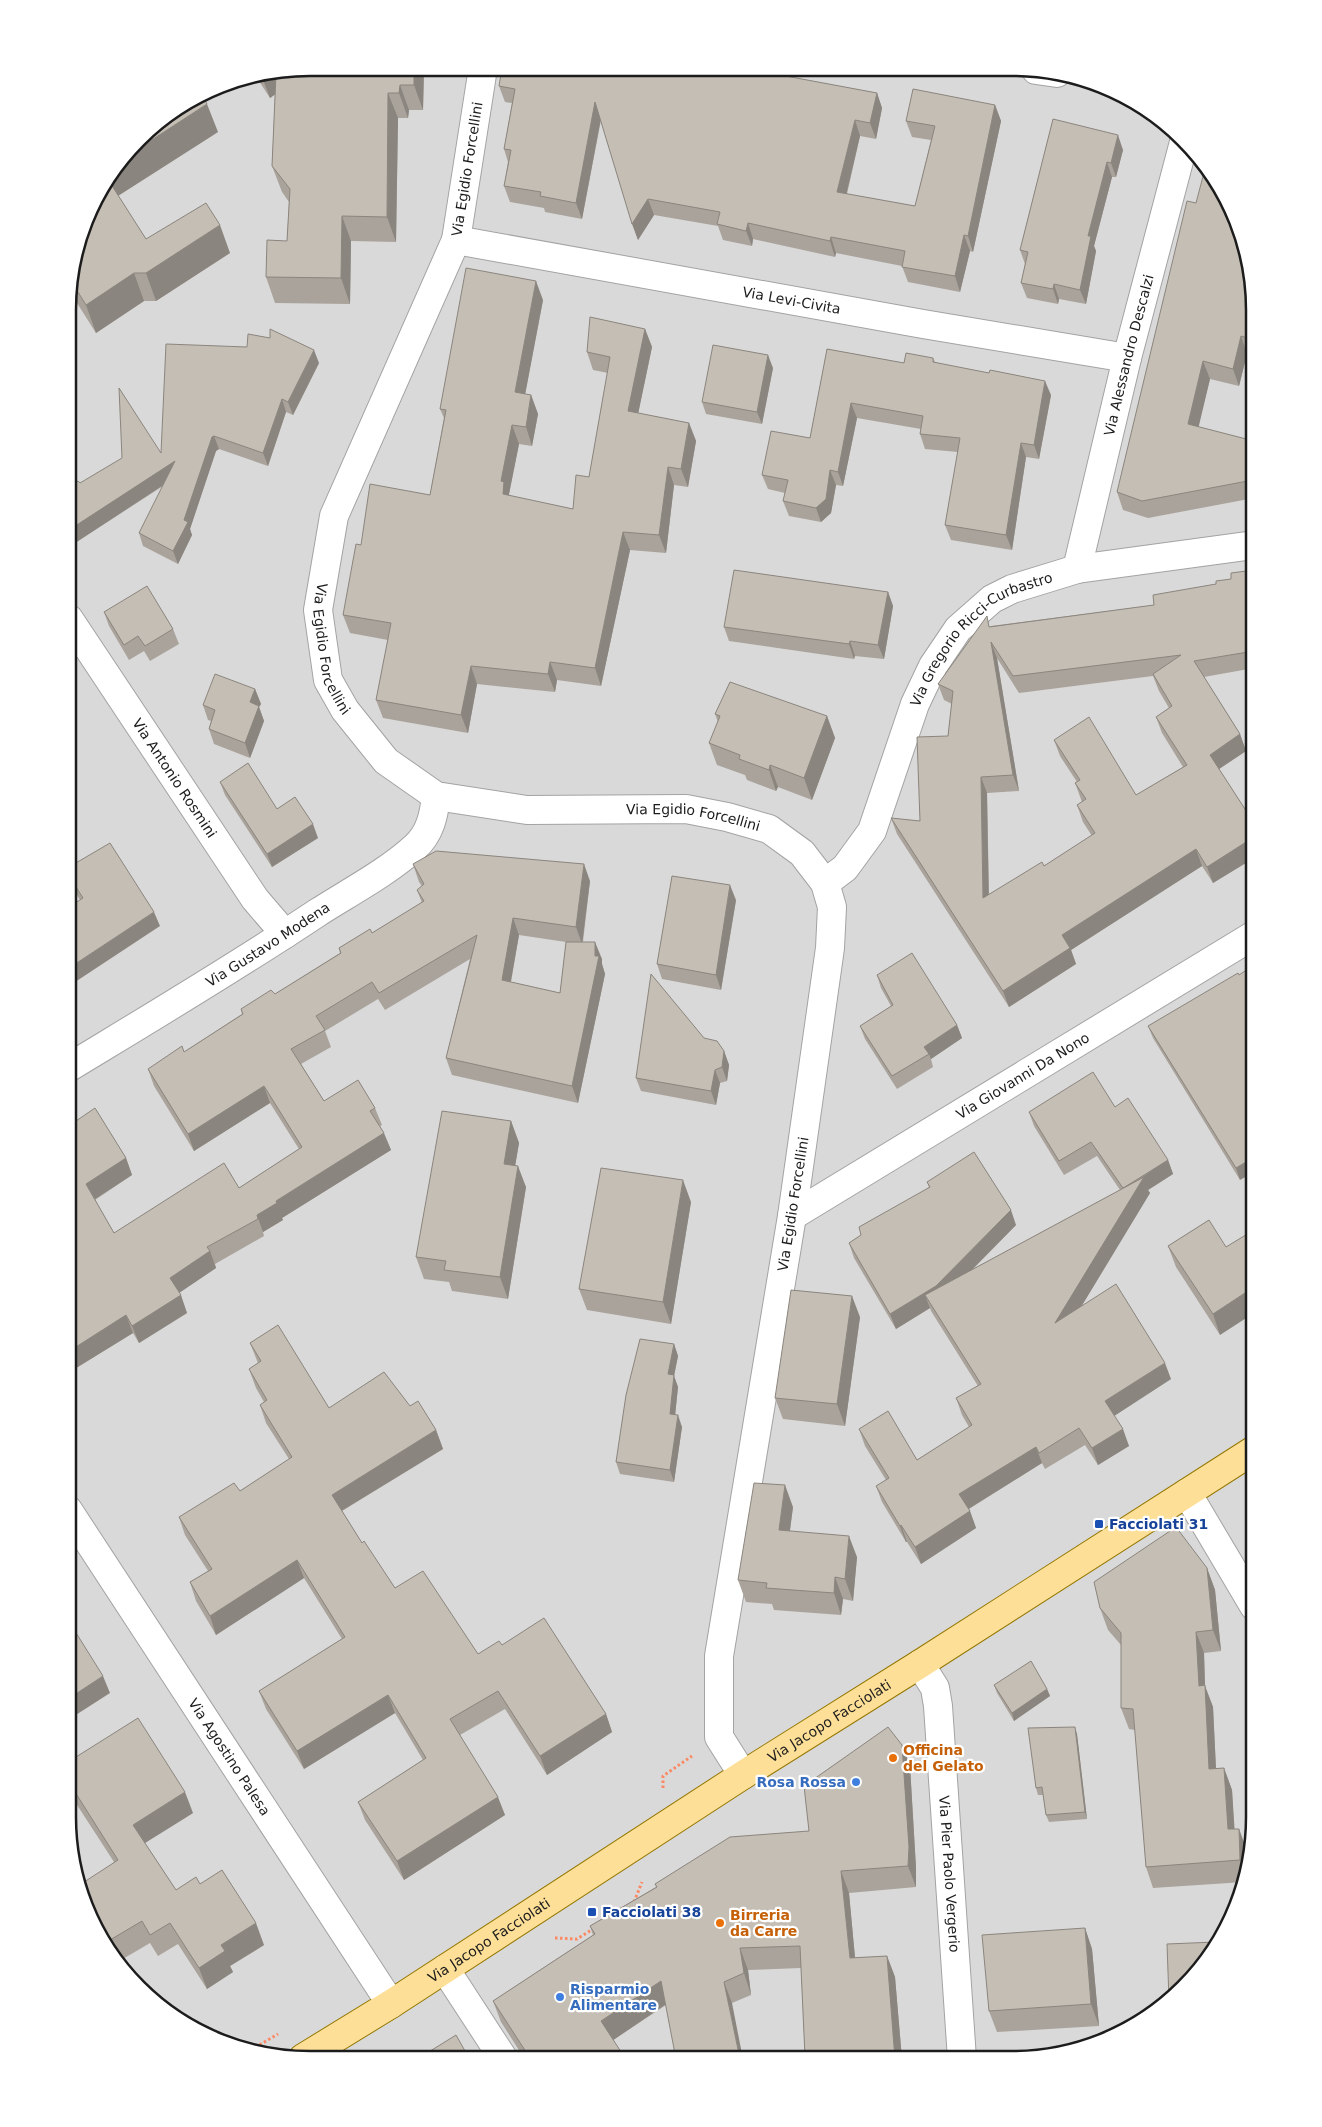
<svg xmlns="http://www.w3.org/2000/svg" width="1322" height="2127" font-family="'DejaVu Sans',sans-serif">
  <rect width="100%" height="100%" fill="#edebe1"/>
  <!-- residential -->
  <path fill="#dad9d9" d="M310 68 1044 70 1105 86 1160 118 1205 163 1236 218 1254 310V1833L1242 1895 1205 1964 1160 2009 1104 2041 1012 2059 279 2057 217 2041 162 2009 117 1964 86 1909 68 1817 70 279 93 203 150 128 218 86Z"/>
  <g fill="none" stroke-linecap="round" stroke-linejoin="round">
    <defs>
      <g id="minor">
        <path id="s1" d="M483 68 456 240 334 516 318 610 328 680 345 710 386 761 436 796 527 810 686 809 727 817 769 829 802 853 825 883 832 907 830 948 792 1216 719 1656V1737L743 1775"/>
        <path d="M1036 70 1057 73"/>
        <path id="s2" d="M456 240 923 324 1127 358"/>
        <path id="s3" d="M1077 569 1127 358 1184 142"/>
        <path id="s4" d="M69 619 255 899 285 934"/>
        <path id="s5" d="M825 883 845 868 872 831 915 704 933 666 958 629 992 599 1012 589 1077 569 1254 545"/>
        <path id="s6" d="M68 1068C152 1017 236 967 317 913 348 893 388 872 415 847 430 834 434 815 436 796"/>
        <path id="s7" d="M792 1216 1254 935"/>
        <path d="M1187 1493 1254 1606"/>
        <path id="s8" d="M68 1510 391 2004"/>
        <path id="s9" d="M920 1664 935 1688 938 1706 962 2059"/>
        <path d="M445 1969 503 2058"/>
      </g>
      <g id="major">
        <path id="s10" d="M303 2058 391 2004 743 1775 920 1664 1254 1450"/>
      </g>
    </defs>
    <!-- minor casing -->
    <use href="#minor" stroke="#a3a3a3" stroke-width="30"/>
    <!-- major casing -->
    <use href="#major" stroke="#937700" stroke-width="30"/>
    <!-- path -->
    <path stroke="#fb8964" stroke-width="3" stroke-dasharray="2.5 2.5" stroke-linecap="butt" d="M663 1788V1776L692 1756
      M634 1902 642 1882
      M555 1938 577 1939 593 1929
      M251 2050 278 2034"/>
    <!-- minor -->
    <use href="#minor" stroke="#fff" stroke-width="28"/>
    <!-- major -->
    <use href="#major" stroke="#fddf97" stroke-width="28"/>
  </g>
  <!-- wall -->
  <path fill="#a9a39b" fill-rule="evenodd" d="M310 68H424L423 110H409L408 118H398L396 242 351 241 350 304 275 303 266 277 287 241 289 202 282 192 272 166 275 94 270 98 257 78Z
    M777 69 779 75 877 93 882 108 876 139 860 136 847 194 915 206 931 140 912 137 906 121 995 105 1001 121 973 252 970 251 960 292 908 282 902 266 836 253 835 257 753 239 752 246 723 240 718 226 654 215 638 240 601 120 582 219 545 212 544 208 510 202 504 186 508 162 504 149 512 103 505 102 499 86Z
    M1053 119 1123 150 1116 177H1112L1094 246 1096 251 1086 304 1059 299 1058 304 1027 298 1021 283 1025 264 1020 250Z
    M218 132 118 196 146 239 230 253 156 301H144L96 333 70 292V279L93 203Z
    M1196 203 1254 310V356L1247 354 1239 386 1210 379 1198 427 1254 441V498L1148 518 1123 510 1117 492Z
    M543 300 525 394 531 395 538 414 532 446 519 444 509 494V496L573 509 589 477 608 373 593 370 587 352 645 329 652 347 638 413 689 423 696 441 688 487 674 485 666 553 630 550 601 686 557 680 555 692 477 684 468 733 383 718 376 700 388 640 350 633 343 615 361 545 430 495 444 418 440 409Z
    M827 349 904 363 933 358 935 362 1051 395 1039 459 1026 457 1012 550 951 540 945 525 958 452 925 449 920 434 921 429 857 418 843 486 836 485 831 513 821 522 789 516 783 501 785 493 768 489 762 475 810 438Z
    M319 363 293 415 286 412 268 466 219 449 216 451 190 529 192 535 178 564 143 546 139 533 163 486 72 545 69 541V487L80 483 161 453Z
    M773 368 762 424 706 414 702 402Z
    M1254 570V668L1204 677 1240 734 1246 751 1219 769 1254 823V858L1213 883 1202 866 1071 950 1076 964 1009 1007 897 834 891 818 920 821 948 736 952 704 944 700 938 684 991 626 1154 605 1231 579ZM997 658 1019 693 1153 676 1159 691 1169 708 1156 717 1162 733 1183 767 1136 795 1054 740 1060 756 1077 782 1075 783 1082 802 1077 805 1083 822 1092 836 1044 866 989 894 987 793 1019 791Z
    M888 592 893 606 884 659 855 656 854 659 729 641 724 627Z
    M104 612 173 629 179 644 150 661 144 651 129 660 109 626Z
    M255 689 261 704 259 707 264 721 250 758 214 744 209 729 211 721 208 720 203 705Z
    M715 714 827 716 835 738 812 800 778 787 776 791 747 780 745 775 717 765 709 743 718 722Z
    M220 782 277 809 318 838 272 867 225 795Z
    M413 864 590 881 583 942 602 959V964L605 974 578 1103 452 1075 446 1058 470 959 385 1010 378 999 325 1031 331 1047 301 1064 324 1101 375 1108 382 1125 380 1126 391 1150 282 1218 283 1220 263 1232 264 1236 215 1264 216 1268 179 1293 187 1313 139 1343 133 1333 68 1373 76 1121 126 1158 132 1175 95 1200 114 1233 239 1188 299 1149 270 1103 194 1151 154 1086 148 1069 184 1052 242 1014 241 1009 275 994 340 953 339 948 372 933 422 903 417 890 422 886 419 882ZM519 935 566 942 560 993 511 982Z
    M69 867 160 926 80 900 70 884 69 881Z
    M736 900 721 990 662 979 657 964Z
    M877 975 957 1025 962 1038 931 1059 933 1067 897 1089 865 1039 860 1026 891 1006 881 988Z
    M1239 975 1240 1180 1153 1038 1148 1026Z
    M704 1038 724 1051 729 1065 727 1081 720 1083 716 1105 641 1091 636 1078Z
    M1115 1107 1168 1160 1173 1174 1148 1190 1150 1193 1081 1307 1171 1379 1114 1416 1129 1446 1098 1465 1085 1445 1045 1469 1042 1463 969 1509 976 1528 921 1564 907 1542H906L882 1502 876 1486 886 1480 865 1446 859 1429 917 1460 969 1427 962 1415 956 1398 978 1386 931 1311 930 1308 896 1329 854 1258 849 1243 861 1235 929 1187 927 1182 1016 1225 973 1269 1120 1190 1097 1156 1064 1175 1034 1126 1029 1112Z
    M511 1121 519 1143 515 1165 526 1187 508 1299 452 1291 449 1282 424 1279 416 1257Z
    M691 1202 671 1324 587 1310 579 1289Z
    M1209 1220 1220 1335 1176 1267 1168 1246Z
    M860 1317 845 1426 783 1419 775 1398Z
    M250 1343 329 1408 410 1406 436 1430 443 1449 342 1511 362 1543 395 1588 478 1654 502 1645 606 1714 612 1732 547 1775 505 1709 460 1735 505 1815 404 1880 365 1820 358 1802 423 1760 395 1713 304 1769 266 1709 259 1691 342 1639 304 1578 216 1635 196 1601 190 1582 208 1571 185 1535 179 1517 240 1491 289 1459 266 1423 260 1405 264 1402 256 1388 249 1369 258 1363Z
    M674 1344 678 1356 674 1376 678 1387 675 1415 682 1427 674 1482 620 1474 616 1462Z
    M793 1507 790 1531 857 1557 853 1601 843 1599 841 1615 774 1610 772 1604 746 1602 738 1580Z
    M1207 1568 1215 1590 1221 1651 1204 1653 1205 1686 1213 1707 1216 1769 1224 1768 1232 1790 1234 1829H1239L1247 1851V1866L1244 1882 1153 1888 1146 1867 1135 1730 1129 1729 1121 1708V1645L1108 1630 1100 1608Z
    M994 1685 1047 1689 1050 1696 1014 1721 997 1693Z
    M1077 1734 1087 1819 1049 1822 1046 1815 1043 1795H1038L1036 1788Z
    M902 1745 910 1766 916 1868V1887L849 1893 855 1958 887 1956 895 1977 902 2059H804L805 2056 801 1968 748 1970 751 1995 732 2003 666 2005 613 2040 625 2058H524L501 2022 493 2001 593 1935 590 1926 656 1887 655 1884 809 1831Z
    M68 1762 193 1813 145 1843 176 1890 200 1884 264 1945 230 1966 233 1972 207 1989 178 1944 158 1956 150 1943 116 1963 86 1909 114 1862 68 1791Z
    M1085 1928 1092 1949 1099 2026 997 2032 989 2011Z"/>
  <!-- shaded-wall -->
  <path fill="#8a857e" d="M414 68H424L423 110 414 85Z
    M776 69H777L782 82 775 74Z
    M281 73 286 87 270 98 262 77Z
    M400 85 409 110 408 118 399 93Z
    M388 93 398 118 396 242 387 217Z
    M877 93 882 108 876 139 870 123Z
    M595 102 601 118 582 219 576 203Z
    M207 104 218 132 113 199 107 184 130 154Z
    M995 105 1001 121 973 252 968 236Z
    M855 120 860 136 843 208 837 192Z
    M1118 135 1123 150 1116 177 1111 163Z
    M1107 162 1112 177 1094 246 1096 251 1086 304 1080 290 1088 236Z
    M648 199 654 215 638 240 632 224Z
    M342 216 351 241 350 304 341 278Z
    M748 223 753 239 752 246 746 231Z
    M220 225 230 253 156 301 146 273Z
    M964 235 970 251 960 292 955 276Z
    M831 237 836 253 835 257 830 241Z
    M134 273 144 301 96 333 86 305Z
    M536 281 543 300 522 411 515 392Z
    M1054 284 1059 299 1058 304 1053 289Z
    M645 329 652 347 635 429 628 411Z
    M1241 336 1247 354 1239 386 1233 369Z
    M314 350 319 363 293 415 288 402Z
    M768 355 773 368 762 424 757 412Z
    M1203 361 1210 379 1195 442 1188 424Z
    M1045 381 1051 395 1039 459 1034 445Z
    M531 395 538 414 532 446 526 427Z
    M282 399 286 412 268 466 263 453Z
    M851 403 857 418 843 486 838 472Z
    M689 423 696 441 688 487 681 469Z
    M512 425 519 444 509 494 511 500 503 494 501 481Z
    M214 436 219 449 216 451 190 529 192 535 178 564 173 551 212 437Z
    M1021 443 1026 457 1012 550 1006 535Z
    M175 461 180 474 72 545 69 537V530Z
    M668 467 674 485 666 553 659 535Z
    M830 470 836 485 831 513 821 522 816 508Z
    M623 532 630 550 601 686 595 668Z
    M888 592 893 606 884 659 878 645Z
    M850 641 855 656 854 659 849 644Z
    M991 642 997 658 1019 791 1013 775Z
    M550 662 557 680 555 692 548 674Z
    M471 666 477 684 468 733 461 715Z
    M255 689 261 704 259 707 264 721 250 758 245 743 250 702Z
    M827 716 835 738 812 800 804 778Z
    M1240 734 1246 751 1216 771 1210 755Z
    M770 765 778 787 776 791 769 770Z
    M981 777 987 793 989 914 983 898Z
    M313 824 318 838 272 867 267 854Z
    M1254 837V858L1213 883 1207 867Z
    M1196 849 1202 866 1071 950 1076 964 1009 1007 1003 991 1062 935Z
    M584 864 590 881 582 944 576 927Z
    M730 885 736 900 721 990 716 975Z
    M154 912 160 926 69 986V968Z
    M513 918 519 935 508 997 502 980Z
    M595 942 602 959V964L605 974 578 1103 572 1086 595 956Z
    M957 1025 962 1038 931 1059 929 1054 924 1047Z
    M724 1051 729 1065 727 1081 722 1067Z
    M715 1070 720 1083 716 1105 711 1091Z
    M264 1086 270 1103 194 1151 188 1134Z
    M511 1121 519 1143 512 1185 504 1164Z
    M384 1133 391 1150 282 1218 283 1220 263 1232 257 1215 276 1201Z
    M1254 1157V1172L1240 1180 1236 1168Z
    M126 1158 132 1175 92 1201 86 1184Z
    M1168 1160 1173 1174 1148 1190 1150 1193 1061 1340 1055 1323 1124 1189Z
    M518 1166 526 1187 508 1299 500 1277Z
    M683 1180 691 1202 671 1324 663 1302Z
    M1011 1210 1016 1225 941 1301 925 1295 930 1308 896 1329 890 1314Z
    M210 1251 216 1268 176 1295 170 1278Z
    M1254 1287V1313L1220 1335 1213 1314Z
    M181 1295 187 1313 139 1343 132 1326Z
    M852 1296 860 1317 845 1426 837 1404Z
    M126 1315 133 1333 68 1373V1352Z
    M674 1344 678 1356 674 1376 678 1387 674 1426 670 1414 668 1374Z
    M1165 1363 1171 1379 1111 1418 1105 1401Z
    M678 1415 682 1427 674 1482 670 1470Z
    M1123 1429 1129 1446 1098 1465 1092 1448Z
    M436 1430 443 1449 338 1513 332 1495Z
    M1036 1447 1042 1463 965 1511 959 1494Z
    M785 1485 793 1507 787 1551 779 1530Z
    M970 1511 976 1528 921 1564 915 1547Z
    M901 1525 907 1542H906L900 1526Z
    M849 1536 857 1557 853 1601 845 1579Z
    M297 1560 304 1578 216 1635 210 1616Z
    M1207 1568 1215 1590 1221 1651 1213 1630Z
    M835 1577 843 1599 841 1615 834 1593Z
    M1196 1632 1204 1653 1205 1686 1213 1707 1217 1790 1209 1769 1199 1686Z
    M103 1676 110 1693 68 1720V1699Z
    M1047 1689 1050 1696 1014 1721 1012 1713Z
    M388 1695 395 1713 304 1769 297 1751Z
    M606 1714 612 1732 547 1775 540 1756Z
    M1075 1727 1077 1734 1087 1819 1085 1812Z
    M902 1745 910 1766 916 1868V1887L908 1866Z
    M1224 1768 1232 1790 1236 1851 1228 1829Z
    M185 1792 193 1813 140 1846 133 1825Z
    M498 1797 505 1815 404 1880 397 1861Z
    M1239 1829 1247 1851V1866L1246 1875 1240 1860Z
    M841 1871 849 1893 857 1979 850 1958Z
    M256 1923 264 1945 230 1966 233 1972 207 1989 199 1968 221 1945Z
    M1085 1928 1092 1949 1099 2026 1091 2004Z
    M740 1948 748 1970 751 1995 744 1973Z
    M887 1956 895 1977 902 2059H895Z
    M661 1981 669 2002 609 2043 601 2021Z
    M724 1982 732 2003 743 2059H740Z"/>
  <!-- building -->
  <path fill="#c5beb4" stroke="#8a857e" fill-rule="evenodd" d="M310 68H414V85H400L399 93H388L387 217 342 216 341 278 266 277 267 240 287 241 290 189 272 166 276 74Z
    M502 68 776 69 775 74 877 93 870 123 855 120 837 192 915 206 935 126 906 121 913 89 995 105 968 236 964 235 955 276 902 267 905 251 831 237 830 241 748 223 746 231 717 224 720 212 648 199 632 224 595 102 576 203 540 196 541 192 504 186 511 150 504 149 515 89 499 86Z
    M202 95 207 104 130 154 150 128Z
    M1053 119 1118 135 1111 163 1107 162 1088 236H1091L1080 290 1054 284 1053 289 1021 283 1028 252 1020 250Z
    M1206 165 1236 218 1254 310V340L1241 336 1233 369 1203 361 1188 424 1254 441V472L1253 480 1142 501 1117 492 1187 201 1196 203Z
    M109 181 146 239 206 203 220 225 146 273H134L86 305 70 279 93 203Z
    M466 268 536 281 515 392 531 395 526 427 512 425 501 481 504 482 503 494 573 509 576 475 589 477 610 357 587 352 590 317 645 329 628 411 689 423 681 469 668 467 659 535 623 532 595 668 550 662 548 674 471 666 461 715 376 700 391 623 343 615 356 544 361 545 370 484 430 495 446 410 440 409Z
    M270 329 314 350 288 402 282 399 263 453 214 436 212 437 184 520 188 522 173 551 139 533 175 461 69 530V487L78 481 80 483 122 458 119 388 161 453 166 344 247 347 248 334 270 338Z
    M713 345 768 355 757 412 702 402Z
    M827 349 904 363 906 353 933 358V362L989 373 990 370 1045 381 1034 445 1021 443 1006 535 945 525 960 438 920 434 923 416 851 403 838 472 830 470 826 499 816 508 783 501 788 480 762 475 771 431 810 438Z
    M734 570 888 592 878 645 850 641 849 644 724 627Z
    M1254 570V651L1194 661 1240 734 1210 755 1254 823V837L1207 867 1196 849 1062 935 1070 948 1003 991 891 818 920 821 917 737 948 736 953 691 938 684 987 616 989 627 1154 605 1153 595 1216 584V581L1231 579V573ZM991 642 1013 676 1181 655 1153 674 1172 706 1156 717 1187 765 1136 795 1089 717 1054 740 1080 780 1075 783 1086 799 1077 805 1095 833 1044 866 1042 862 983 898 981 777 1013 775Z
    M147 586 173 629 145 646 138 636 124 645 104 612Z
    M215 674 255 689 250 702 259 706 245 743 209 729 215 710 203 705Z
    M730 682 827 716 804 778 770 765 769 770 739 759 740 755 709 743 720 716 715 714Z
    M248 763 277 809 295 797 313 824 267 854 220 782Z
    M110 843 154 912 69 968V907L83 898 69 876V867Z
    M436 851 584 864 576 927 513 918 502 980 560 993 566 942H595V956H599L572 1086 446 1058 477 935 379 993 372 982 316 1016 325 1030 291 1049 324 1101 358 1080 375 1108 370 1111 384 1133 276 1201 277 1203 257 1215 258 1219 207 1247 210 1251 170 1278 181 1295 132 1326 126 1315 68 1352V1119L72 1116 76 1121 95 1108 126 1158 86 1184 114 1233 224 1163 239 1188 302 1147 264 1086 188 1134 148 1069 182 1046 184 1052 243 1014 241 1009 271 990 275 994 341 953 339 948 370 929 372 933 424 901 417 890 424 884 413 864Z
    M672 876 730 885 716 975 657 964Z
    M912 953 957 1025 924 1047 929 1054 892 1076 860 1026 893 1005 877 975Z
    M1254 965V1157L1236 1168 1148 1026 1238 973 1239 975Z
    M651 974 704 1038 717 1041 724 1051 722 1067 715 1070 711 1091 636 1078Z
    M1093 1072 1115 1107 1128 1098 1168 1160 1133 1182 1123 1188 1091 1142 1059 1161 1029 1112Z
    M442 1111 511 1121 504 1164 518 1166 500 1277 444 1270 446 1261 416 1257Z
    M974 1152 1011 1210 936 1286 890 1314 849 1243 861 1235 859 1227 930 1187 927 1182Z
    M601 1168 683 1180 663 1302 579 1289Z
    M1144 1177 1055 1323 1116 1284 1165 1363 1105 1401 1123 1429 1092 1448 1079 1428 1039 1453 1036 1447 959 1494 970 1511 915 1547 901 1525 900 1526 876 1486 889 1478 859 1429 888 1411 917 1460 972 1425 956 1398 981 1384 925 1295Z
    M1209 1220 1226 1247 1254 1230V1287L1213 1314 1168 1246Z
    M791 1290 852 1296 837 1404 775 1398Z
    M278 1325 329 1408 384 1372 410 1406 418 1401 436 1430 332 1495 362 1543 364 1541 395 1588 423 1571 478 1654 499 1641 502 1645 544 1618 606 1714 540 1756 498 1691 450 1719 498 1797 397 1861 358 1802 426 1758 388 1695 297 1751 259 1691 345 1637 297 1560 210 1616 190 1582 212 1569 179 1517 234 1483 240 1491 292 1457 260 1405 267 1400 249 1369 261 1361 250 1343Z
    M640 1339 674 1344 668 1374 674 1375 670 1414 678 1415 670 1470 616 1462 626 1395Z
    M754 1483 785 1485 779 1530 849 1536 845 1579 835 1577 834 1593 766 1588 767 1583 738 1580Z
    M1176 1527 1207 1568 1213 1630 1196 1632 1199 1686 1205 1685 1209 1769 1224 1768 1228 1829H1239L1240 1860 1146 1867 1133 1709 1121 1708V1633L1100 1608 1094 1582Z
    M68 1620 103 1676 68 1699Z
    M1031 1661 1047 1689 1012 1713 994 1685Z
    M138 1718 185 1792 133 1825 176 1890 196 1877 200 1884 222 1870 256 1923 221 1945 225 1951 199 1968 170 1923 150 1935 142 1921 105 1943 86 1909 81 1884 118 1860 68 1781V1762Z
    M888 1727 902 1745 909 1847 908 1866 841 1871 850 1958 887 1956 895 2059H804L803 2056H805L800 1946 740 1948 744 1973 724 1982 740 2059H676L661 1981 601 2021 625 2058H530L493 2001 595 1934 590 1926 657 1887 655 1884 730 1837 809 1831 804 1786Z
    M1075 1727 1085 1812 1046 1815 1042 1787 1036 1788 1028 1728Z
    M1085 1928 1091 2004 989 2011 982 1935Z
    M1216 1942 1205 1964 1169 2000 1167 1944Z
    M456 2035 469 2058H419Z"/>
  <!-- markers -->
  <g fill="#1a4fb4" stroke="#fff" stroke-width="2">
    <rect x="1094" y="1519" width="10" height="10" rx="2.5"/>
    <rect x="587" y="1907" width="10" height="10" rx="2.5"/>
  </g>
  <g fill="#e8710a" stroke="#fff" stroke-width="2">
    <circle cx="893" cy="1758" r="5"/>
    <circle cx="720" cy="1923" r="5"/>
  </g>
  <g fill="#3f7fe0" stroke="#fff" stroke-width="2">
    <circle cx="856" cy="1782" r="5"/>
    <circle cx="560" cy="1997" r="5"/>
  </g>
  <g text-anchor="middle" stroke-width="4.5" stroke-linejoin="round" paint-order="stroke">
    <!-- street labels -->
    <g font-size="14" fill="#1c1c1c" stroke="#fff">
      <text transform="translate(467 169) rotate(-81)" y="5">Via Egidio Forcellini</text>
      <text dy="5" stroke="none"><textPath href="#s2" startOffset="341">Via Levi-Civita</textPath></text>
      <text dy="5" stroke="none"><textPath href="#s3" startOffset="220">Via Alessandro Descalzi</textPath></text>
      <text dy="5" stroke="none"><textPath href="#s5" startOffset="302">Via Gregorio Ricci-Curbastro</textPath></text>
      <text dy="5" stroke="none"><textPath href="#s1" startOffset="612">Via Egidio Forcellini</textPath></text>
      <text dy="5" stroke="none"><textPath href="#s4" startOffset="191">Via Antonio Rosmini</textPath></text>
      <text dy="5" stroke="none"><textPath href="#s1" startOffset="1062">Via Egidio Forcellini</textPath></text>
      <text dy="5" stroke="none"><textPath href="#s6" startOffset="235">Via Gustavo Modena</textPath></text>
      <text dy="5" stroke="none"><textPath href="#s7" startOffset="270">Via Giovanni Da Nono</textPath></text>
      <text transform="translate(793 1204) rotate(-81)" y="5">Via Egidio Forcellini</text>
      <text dy="5" stroke="none"><textPath href="#s10" startOffset="625">Via Jacopo Facciolati</textPath></text>
      <text dy="5" stroke="none"><textPath href="#s8" startOffset="295">Via Agostino Palesa</textPath></text>
      <text dy="5" stroke="none"><textPath href="#s9" startOffset="215">Via Pier Paolo Vergerio</textPath></text>
      <text dy="5" stroke="none"><textPath href="#s10" startOffset="220">Via Jacopo Facciolati</textPath></text>
    </g>
    <!-- transit labels -->
    <g font-size="14" font-weight="bold" fill="#164399" stroke="#fff" text-anchor="start">
      <text x="1109" y="1529">Facciolati 31</text>
      <text x="602" y="1917">Facciolati 38</text>
    </g>
    <!-- food labels -->
    <g font-size="14" font-weight="bold" fill="#c56008" stroke="#fff" text-anchor="start">
      <text x="903" y="1755">Officina<tspan x="903" dy="16">del Gelato</tspan></text>
      <text x="730" y="1920">Birreria<tspan x="730" dy="16">da Carre</tspan></text>
    </g>
    <!-- shop labels -->
    <g font-size="14" font-weight="bold" fill="#366cbe" stroke="#fff" text-anchor="end">
      <text x="846" y="1787">Rosa Rossa</text>
      <text x="570" y="1994" text-anchor="start">Risparmio<tspan x="570" dy="16">Alimentare</tspan></text>
    </g>
  </g>
  <!-- crop -->
  <path d="M0 0H1322V2127H0ZM310 76H1012A234 234 0 0 1 1246 310V1817A234 234 0 0 1 1012 2051H310A234 234 0 0 1 76 1817V310A234 234 0 0 1 310 76Z" fill="#fff" fill-rule="evenodd"/>
  <path fill="none" stroke="#1c1c1c" stroke-width="2.5" d="M310 76H1012A234 234 0 0 1 1246 310V1817A234 234 0 0 1 1012 2051H310A234 234 0 0 1 76 1817V310A234 234 0 0 1 310 76Z"/>
</svg>
